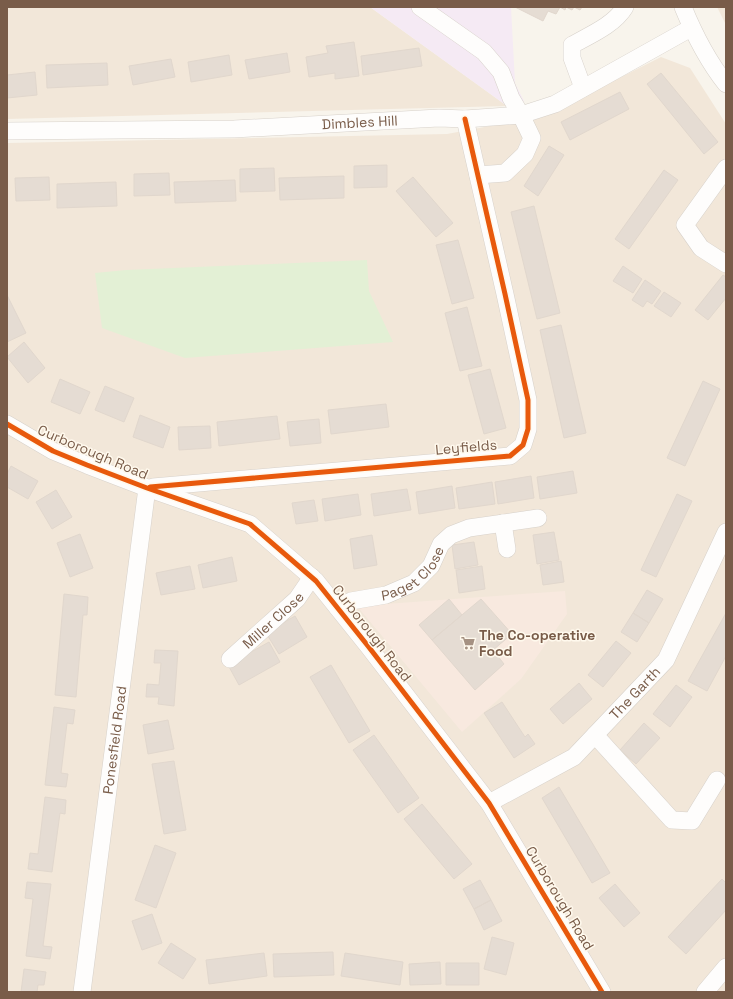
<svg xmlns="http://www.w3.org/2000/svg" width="733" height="999" font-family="'Space Grotesk',sans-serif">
  <rect width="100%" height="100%" fill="#f8f4ec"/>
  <!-- residential -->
  <path fill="#f2e7d9" d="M7 7H370L507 106 7 119Z
    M717 7H726V25Z
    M661 57 690 68 726 124V992H7V143L447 134 544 116Z"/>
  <!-- commercial -->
  <path fill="#f8e9df" d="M565 591 567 614 521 679 462 732 357 606Z"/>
  <!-- education -->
  <path fill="#f5eaf4" d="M370 7H511L515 83 524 101 507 106Z"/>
  <!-- green -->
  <path fill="#e3f0d5" d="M367 260 369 291 393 342 185 358 102 328 95 273 126 270Z"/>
  <!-- building -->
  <path fill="#e5dcd3" stroke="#e1d7cd" d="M515 7H582L580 10 574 7 572 10 566 7 565 10 560 7 556 14 548 11 543 21Z
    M354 42 359 76 335 79V73L309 77 306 57 328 53 326 46Z
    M419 48 422 66 363 75 361 56Z
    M287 53 290 72 249 79 245 60Z
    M229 55 232 75 191 82 188 62Z
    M171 59 175 77 133 85 129 66Z
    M107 63 108 85 47 88 46 65Z
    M35 72 37 95 7 98V75Z
    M661 73 718 142 704 154 647 84Z
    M620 92 629 109 570 140 561 122Z
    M549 146 564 155 538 196 524 186Z
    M387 165V187L354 188V166Z
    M274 168 275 191 240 192V169Z
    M664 170 678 180 629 249 615 239Z
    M169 173 170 195 134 196V174Z
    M344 176V198L280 200 279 178Z
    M49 177 50 200 16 201 15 178Z
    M413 177 453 223 436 237 396 191Z
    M235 180 236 201 175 203 174 182Z
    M116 182 117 206 57 208V184Z
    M534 206 560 313 537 319 511 212Z
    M458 240 474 298 452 304 436 245Z
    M623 266 642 279 633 293 613 281Z
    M723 275 726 277V298L708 320 695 310Z
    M645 280 661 291 652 304 647 301 643 307 632 300Z
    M664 292 681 303 671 317 654 306Z
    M7 295 26 333 7 342Z
    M467 307 482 366 460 371 445 313Z
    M561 325 586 433 564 438 540 330Z
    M24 342 45 368 28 383 7 357Z
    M490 369 506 428 484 434 468 375Z
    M60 379 90 392 80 414 51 402Z
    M703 381 720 389 685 466 667 458Z
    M105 386 134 398 124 422 95 410Z
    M386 404 389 427 331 434 328 410Z
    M140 415 170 427 163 448 133 437Z
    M277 416 280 439 219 446 217 422Z
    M319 419 321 443 290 446 287 422Z
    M210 426 211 448 179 450 178 427Z
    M11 466 38 481 28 499 7 487V474Z
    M573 471 577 493 540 499 537 477Z
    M531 476 534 498 498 504 495 482Z
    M492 482 495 504 459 509 456 488Z
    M452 486 455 508 419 514 416 492Z
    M407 489 411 510 374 516 371 494Z
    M56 490 72 517 52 529 36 502Z
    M358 494 361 515 325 521 322 499Z
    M677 494 692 501 656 577 641 570Z
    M314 500 318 521 296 524 292 503Z
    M554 532 559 560 537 564 533 535Z
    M80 534 93 568 70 577 57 543Z
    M372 535 377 565 354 569 350 539Z
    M474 542 478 565 455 569 452 545Z
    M232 557 237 581 203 588 198 565Z
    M561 561 564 582 543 585 540 565Z
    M190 566 195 589 161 595 156 573Z
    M482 566 485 589 459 593 456 570Z
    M647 590 663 599 649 623 633 613Z
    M64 594 88 597 87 615H83L76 697 55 695Z
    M449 599 462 615 432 640 419 625Z
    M481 599 512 634 493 650 504 664 475 690 432 640Z
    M633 613 649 623 637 642 621 632Z
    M726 613V656L707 691 688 681Z
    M295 616 307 637 279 654 266 633Z
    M616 641 631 653 603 687 588 675Z
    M269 642 280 662 239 685 228 665Z
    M155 650 178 651 174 706 158 704 159 697H146L147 684 159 685 161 663H154Z
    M331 665 370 731 349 743 310 677Z
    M579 683 592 699 563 724 550 709Z
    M676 685 692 697 670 727 653 714Z
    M502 702 525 737 528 734 535 744 514 758 484 713Z
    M54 707 75 710 73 724 67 723 61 773 68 774 66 787 45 785Z
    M168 720 174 749 148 754 143 725Z
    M644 723 660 738 636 764 620 750Z
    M374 735 419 798 398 813 353 750Z
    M174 761 186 830 164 834 152 764Z
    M559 787 610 873 592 883 542 798Z
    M45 797 66 800 65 814 60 813 52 872 28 869 30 853 38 854Z
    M422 804 472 864 454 879 404 819Z
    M155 845 176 853 156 908 135 900Z
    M722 879 726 883V910L686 954 668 937Z
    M480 880 491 900 474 909 463 889Z
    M27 882 51 884 43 946 52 947 50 959 26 956 33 899 25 898Z
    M615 884 640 913 624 927 599 898Z
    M491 900 502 921 484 930 474 909Z
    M152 914 162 943 142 950 132 921Z
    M492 937 514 943 506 975 484 969Z
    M171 943 196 959 183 979 158 963Z
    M333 952 334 975 274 977 273 954Z
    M264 953 267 976 209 984 206 960Z
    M345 953 403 962 400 985 341 976Z
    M440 962 441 984 410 985 409 964Z
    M446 963H479V985H446Z
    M24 969 46 972 44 985H38L37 992H21Z"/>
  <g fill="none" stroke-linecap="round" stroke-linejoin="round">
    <defs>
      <g id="minor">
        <path d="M420 7 484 52 501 72 511 98 521 115 532 138 525 154 505 173 478 175"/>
        <path d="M683 7C694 34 707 60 726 84"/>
        <path d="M583 88 572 58V45C590 35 614 25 625 7"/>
        <path id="s1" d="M7 131 234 129 439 118 465 119 521 115 555 104 691 28"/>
        <path d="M726 168 685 225 701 248 726 264"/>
        <path d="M7 424 53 451 87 465 147 488 250 524 316 581 368 646 489 803 602 992"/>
        <path d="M153 487 510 456 523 445 528 429V400L505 294 465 119"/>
        <path d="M503 523 507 549"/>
        <path id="s2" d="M337 607 351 601 386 595 414 583 431 566 441 544 451 535 469 528 538 518"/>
        <path id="s3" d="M230 659 297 599 312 577"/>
        <path d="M595 735 672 820 692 821 717 780"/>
        <path id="s4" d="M489 803 574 757 666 660 726 532"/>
        <path id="s5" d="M82 992 147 488"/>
        <path d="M705 992 726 967"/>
      </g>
    </defs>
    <!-- minor casing -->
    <use href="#minor" stroke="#d7d1ca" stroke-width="18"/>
    <!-- minor -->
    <use href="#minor" stroke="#fefdfc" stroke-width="17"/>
    <defs>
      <path id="cycleway" d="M7 424 53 451 87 465 147 488 250 524 316 581 368 646 489 803 602 992
        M150 487 510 456 523 445 528 429V400L505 294 465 119"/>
    </defs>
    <!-- cycleway casing -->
    <use href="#cycleway" stroke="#fff9ed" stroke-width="8"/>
    <!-- cycleway -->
    <use href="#cycleway" stroke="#e8590c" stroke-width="5"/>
  </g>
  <!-- icons -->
  <defs>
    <symbol id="supermarket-bare" viewBox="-9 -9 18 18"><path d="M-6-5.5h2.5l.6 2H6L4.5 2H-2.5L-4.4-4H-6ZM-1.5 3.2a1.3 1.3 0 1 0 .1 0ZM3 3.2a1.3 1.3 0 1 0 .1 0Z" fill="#a59182" stroke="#fff9ed" stroke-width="2.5" paint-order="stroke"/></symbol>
  </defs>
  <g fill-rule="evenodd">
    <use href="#supermarket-bare" x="458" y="633" width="20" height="20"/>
  </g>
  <g text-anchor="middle" stroke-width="3" stroke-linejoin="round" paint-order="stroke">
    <!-- street labels -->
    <g font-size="14" fill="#795c49" stroke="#fff9ed">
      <text dy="5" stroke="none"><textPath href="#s1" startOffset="353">Dimbles Hill</textPath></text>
      <text transform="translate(466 447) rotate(-5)" y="5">Leyfields</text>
      <text transform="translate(93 452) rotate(23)" y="5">Curborough Road</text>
      <text dy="5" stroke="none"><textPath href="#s2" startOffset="86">Paget Close</textPath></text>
      <text dy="5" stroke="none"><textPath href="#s3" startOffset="58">Miller Close</textPath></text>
      <text transform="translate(372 633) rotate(52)" y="5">Curborough Road</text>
      <text dy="5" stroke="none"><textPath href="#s4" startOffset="185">The Garth</textPath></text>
      <text dy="5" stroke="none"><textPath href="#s5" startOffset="254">Ponesfield Road</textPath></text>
      <text transform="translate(560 898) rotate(59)" y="5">Curborough Road</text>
    </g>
    <!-- poi labels -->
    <g font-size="14" font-weight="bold" fill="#795c49" stroke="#fff9ed" text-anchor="start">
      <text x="479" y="640">The Co-operative<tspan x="479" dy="16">Food</tspan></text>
    </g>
  </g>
  <!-- border -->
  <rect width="733" height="999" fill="none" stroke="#795c49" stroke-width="16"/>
</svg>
